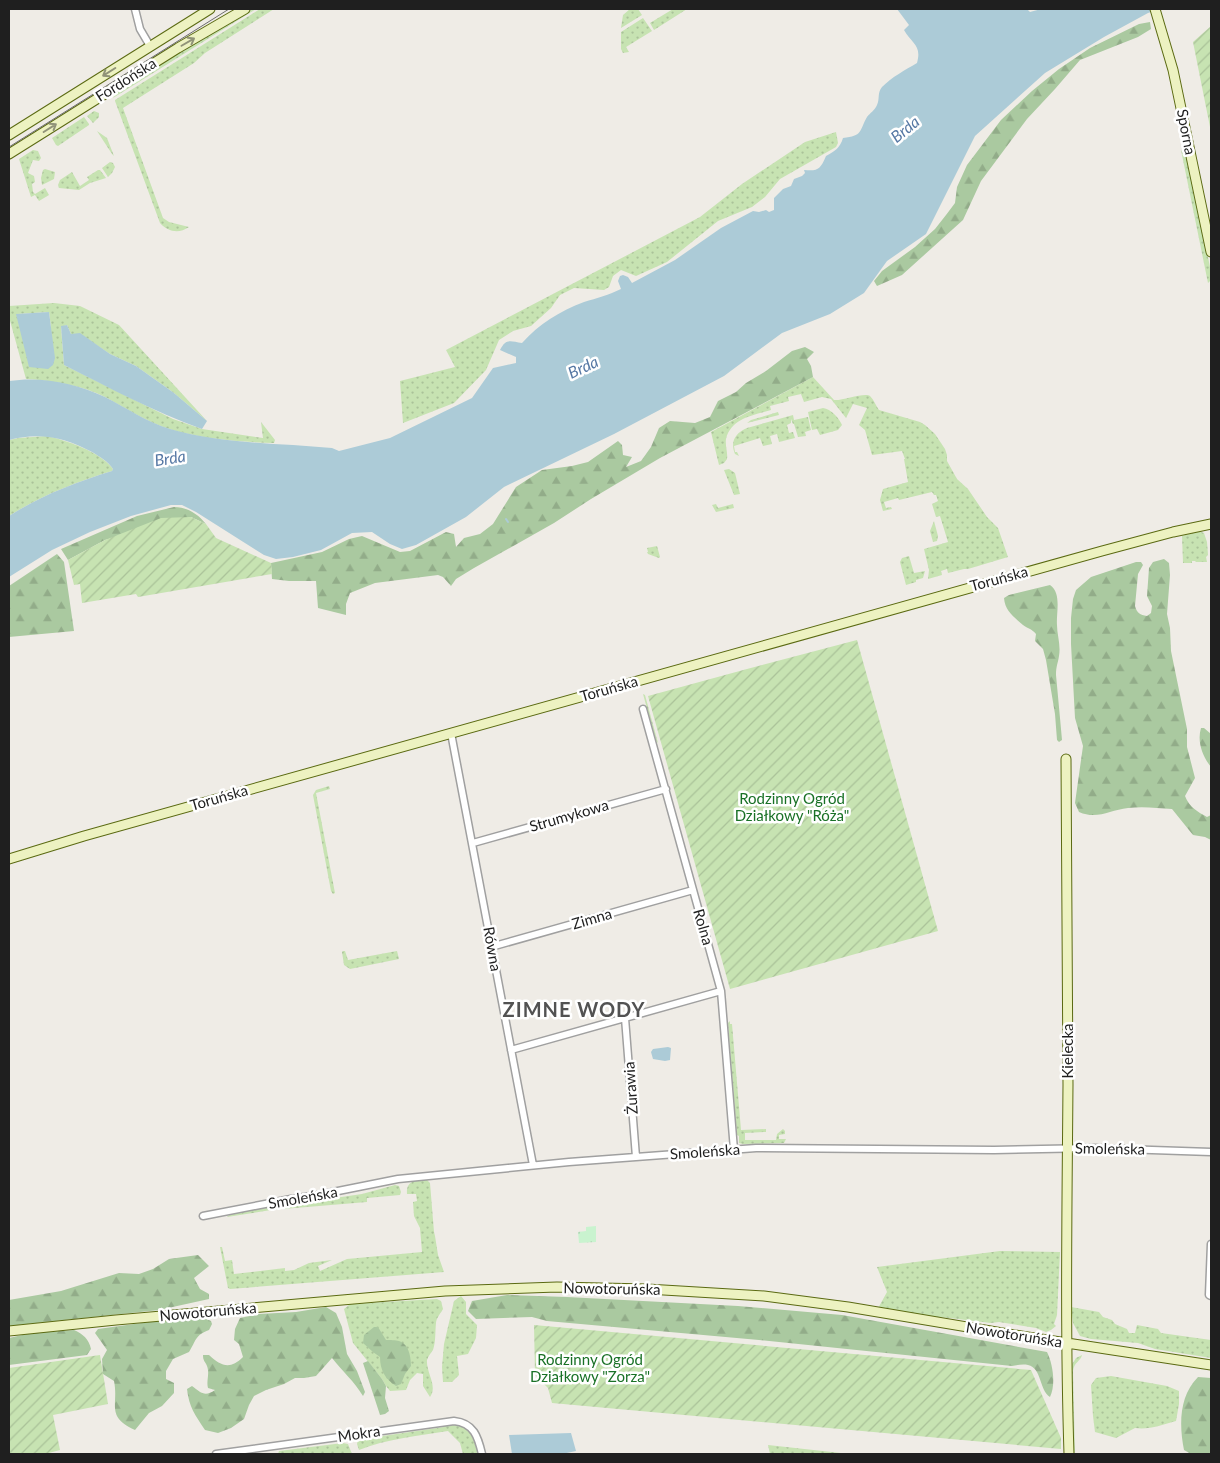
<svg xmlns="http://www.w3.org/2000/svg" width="1220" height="1463" font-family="Lato,sans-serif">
  <defs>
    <pattern id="grass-dots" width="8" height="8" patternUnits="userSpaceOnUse" patternTransform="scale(1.25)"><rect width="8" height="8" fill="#c7e3b2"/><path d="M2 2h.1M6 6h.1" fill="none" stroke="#aac299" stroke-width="1.8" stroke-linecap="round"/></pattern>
    <pattern id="forest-firs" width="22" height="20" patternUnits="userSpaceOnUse" patternTransform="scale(1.25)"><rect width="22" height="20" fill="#aac9a0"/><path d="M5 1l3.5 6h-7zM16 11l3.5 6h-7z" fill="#92ac89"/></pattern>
    <pattern id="park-tufts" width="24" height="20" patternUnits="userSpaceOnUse" patternTransform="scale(1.25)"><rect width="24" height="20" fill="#c9f3cf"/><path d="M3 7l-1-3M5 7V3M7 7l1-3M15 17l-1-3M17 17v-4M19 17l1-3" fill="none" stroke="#acd0b1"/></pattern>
    <pattern id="garden-furrows" width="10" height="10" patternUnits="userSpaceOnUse" patternTransform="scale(1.25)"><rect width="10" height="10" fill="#c7e3b2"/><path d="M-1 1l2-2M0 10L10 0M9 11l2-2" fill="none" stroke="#aac299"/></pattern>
  </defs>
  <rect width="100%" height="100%" fill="#efece6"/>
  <!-- grass -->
  <path fill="url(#grass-dots)" fill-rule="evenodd" d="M248 9H256L113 98 119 90Z
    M260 9H274L205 53 194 63 123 108 163 218 169 222 189 227C179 234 168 232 160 223L115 101V100Z
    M630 9H638L642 15 621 28 623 15Z
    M673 9H687L654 30 650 23Z
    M643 18 652 31 626 47 629 52 623 53 621 49V32Z
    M94 111 99 113V117L93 123 87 116Z
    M84 117 89 124V125L58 146 56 145 52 138Z
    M97 131 107 138 114 156 112 154Z
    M836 132 838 143 836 147 780 179 765 197 752 207 718 221 667 262 636 276 621 270 613 276 609 287 604 290 574 288 560 295 551 308 531 326 513 331 499 340 486 370 454 403 403 423 400 381 455 367 446 350 700 217 742 184 805 142Z
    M33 150 38 151 41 158 39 161 33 160 28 173 34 176 35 182 32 184 33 192 35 194 45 188 49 195 39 201 35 195 31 197 19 159Z
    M1181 150 1188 157 1211 272V280L1208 283Z
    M110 162 113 163 115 167 112 173 108 177 102 168Z
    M45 169 55 172 54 179 42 185 41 178 43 170Z
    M98 170H100L106 178 90 183 79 190 59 188 58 185 60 180 72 172 80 186 89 180 87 177Z
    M54 303 80 306 119 325 207 421 174 393 136 366 110 354 80 334H71L67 325 61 327 64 365 173 419 202 429 263 438 261 422 275 440 274 443C239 442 202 439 169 429 147 422 127 409 107 398 82 385 54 381 26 379L9 317V306ZM49 312 51 327 17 314Z
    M813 377 834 400C842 401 865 392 870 396 874 400 876 406 879 410L920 422 925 425 935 434 945 449 947 455V461L957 479 968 489 987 517 998 528 1008 557 968 569H964L948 573 947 569 941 571 942 575 928 579 929 570 924 549 948 542 940 516 936 517 932 504 938 501 936 495H934L932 492 899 500 898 498 884 502 886 508 891 507 892 509 883 511 880 500 883 489 908 482 904 459H905L902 451 872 455 865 430 859 425 867 408 853 404 846 418 831 399 822 397 804 402 801 394 788 397 789 401 770 406 771 410C754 415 731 418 726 439 725 446 728 453 727 459L724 463 719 465 711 432Z
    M823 408C831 409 839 418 842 425L838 430 820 435 817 429 812 430 808 412Z
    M778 412 779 415 747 423 751 420Z
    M793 415 794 420 808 417 811 430 805 432 806 436 798 437 794 424H793L791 419V423L787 425 789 433 793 432 795 438 779 442 777 434 770 436 772 444 763 446 760 438 734 446 735 452H737L739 456 735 454C730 442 735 433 747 428Z
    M46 436C66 440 101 452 113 469L112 471C76 482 40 496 9 516V440L19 438Z
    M729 469 735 473 740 494 734 495 724 470Z
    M716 504 718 508 733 504 734 508 716 512 712 505Z
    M934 521 938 536 937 541 933 542 930 531Z
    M1199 531 1204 533 1207 542 1208 555 1206 557 1207 562H1196L1195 561H1192V563H1183L1182 536Z
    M657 546 660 557 659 558 648 554 647 552H648L647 548Z
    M909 556 914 573 925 571 923 578 916 580V582L906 585 900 562 902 558Z
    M643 694 645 695 658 743 656 741Z
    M329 786 330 789 316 793 335 893 333 894 331 891 313 795 316 790Z
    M343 951H345L348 960 397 951 399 959 350 969 344 965 342 952Z
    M730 1021V1024H732L741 1130 766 1129V1132H764L745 1133V1140H776L777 1134 783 1129 785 1131V1134L779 1135V1139H786L784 1143 743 1144 739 1143V1136L737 1135 728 1023Z
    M426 1179 430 1183 434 1232 435 1236 438 1255 444 1272 230 1289 228 1288 220 1247H222L225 1261 232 1260 234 1274 285 1268V1271L294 1270 309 1263 332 1260 318 1266 320 1271 347 1259 422 1252 420 1228 414 1216 413 1202 417 1201 416 1194H407C406 1181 415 1180 426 1179Z
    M395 1185 399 1186 401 1192 400 1195 367 1198V1202L271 1210 227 1217 231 1213 362 1194Z
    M1000 1251 1060 1252 1057 1315 1054 1324 1056 1326 1051 1330 1046 1332 1036 1328 999 1322 991 1323 949 1318 876 1312 887 1292 877 1267Z
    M461 1296 466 1302V1314L477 1325 476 1338 468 1354 457 1356 459 1375 452 1382H443L442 1367 444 1344 454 1301Z
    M437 1299 441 1301 443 1309C441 1313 436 1318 436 1323 435 1332 436 1341 433 1350 431 1353 428 1356 427 1360 426 1373 438 1386 430 1397L423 1386V1374L417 1373 410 1380 406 1390 390 1391 386 1386 382 1379 353 1343 344 1309 350 1304Z
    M1071 1307 1099 1312 1103 1317 1112 1320 1115 1324 1127 1329 1129 1333H1135L1137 1325 1158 1329 1161 1333 1211 1340V1358L1155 1349 1138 1343 1091 1339 1080 1336 1073 1323Z
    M1082 1355C1081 1361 1074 1362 1073 1371L1075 1454H1072L1071 1366 1076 1358Z
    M1111 1376 1167 1386 1179 1391V1404L1176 1421C1162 1425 1149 1430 1135 1428L1116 1438 1095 1432 1093 1416 1091 1385 1096 1378Z
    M445 1425C468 1423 473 1434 478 1454H463L460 1443 448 1431C418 1436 386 1439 359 1450L357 1444 358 1440 362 1437V1439L444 1427Z
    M343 1443 348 1444 352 1454H278L279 1451Z
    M768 1445 850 1454H770Z"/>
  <!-- forest -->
  <path fill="url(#forest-firs)" d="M1150 22 1151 29 1138 37 1080 60 1055 89 1027 119 981 181 963 220 902 275 877 286 874 281 882 271 915 247 935 229 946 215 955 203 957 187 967 165 1001 120 1032 91 1059 69 1090 48 1139 24Z
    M805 347 814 352 807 359 811 366 813 377 660 458 591 499 554 523 474 568 456 579 451 586 443 577 438 575 375 583 350 593 346 604V615L318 608 316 581H289L272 579 271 563 322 552 349 539 362 536 400 552 410 551 446 532 454 534 456 547 464 538 480 534 493 524 516 487 542 470 572 466 588 462 618 441 622 445 623 455 632 457 626 467 641 461 651 447 659 428 670 421 695 423 710 417 718 401 736 392 746 383 766 371 792 351Z
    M174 507C187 507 198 514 206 524L191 517 105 540 68 560 61 549 137 516Z
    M57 554 64 562 74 631 9 637V586Z
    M1164 559 1169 563 1170 575 1167 614 1170 628 1171 651 1187 729V747L1195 778 1185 796C1189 807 1198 812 1207 817L1211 815V840L1205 837 1193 835 1172 809C1157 808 1143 806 1128 808 1110 810 1097 820 1079 812L1075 803 1083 746 1075 718 1071 644V618L1073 599 1076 590 1091 577 1136 562H1141L1143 565 1138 574 1135 606C1137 613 1140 615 1147 616L1151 613 1152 606 1147 596 1149 568 1153 562Z
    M1050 585C1062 593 1056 613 1057 625 1057 635 1061 645 1059 656 1058 663 1056 666 1056 675 1058 696 1060 718 1062 740L1059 742 1057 740 1055 714 1046 660 1043 649 1035 641 1036 634C1031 628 1028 629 1023 625 1014 617 1005 611 1004 598L1009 595Z
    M1201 728H1204L1211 734V767C1202 756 1197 741 1201 728Z
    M198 1255 209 1266 194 1278 200 1289 209 1294V1299L159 1310 9 1326V1300L61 1291 119 1273 139 1274 153 1269 169 1259Z
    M507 1295 567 1297 738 1306 842 1315 1047 1352C1053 1364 1056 1385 1050 1397 1039 1390 1042 1368 1028 1365 1023 1364 1017 1365 1012 1366L759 1340 547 1321 532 1317 476 1319 468 1311 472 1301Z
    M326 1307 336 1313 342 1327 347 1354 357 1371 365 1392 363 1396C354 1381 343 1372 332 1358L316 1376 304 1378H295L284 1384 266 1390 254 1396 249 1405 244 1419 231 1428 218 1433 205 1430C195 1415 189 1407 187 1389L192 1386C201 1393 205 1397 215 1390L208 1388C206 1381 210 1374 207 1366 205 1361 203 1361 203 1355H209C221 1366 230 1370 243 1357L239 1344 234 1340 235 1329 240 1318 259 1314 296 1312Z
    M204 1318 211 1321 212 1324 209 1330C195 1335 196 1341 189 1352L173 1359 166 1371V1379L174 1383V1393L162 1406 149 1413 135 1430C105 1416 119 1405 114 1381L103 1374 102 1359 107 1350 95 1333 98 1329 163 1320Z
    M374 1327H378L386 1340C390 1340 396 1340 399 1341 409 1344 411 1357 411 1366L405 1374 401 1384 396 1386C385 1379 380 1370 380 1357L373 1352 363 1343 364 1335Z
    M74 1330C83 1334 89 1339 91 1349L87 1355 9 1365V1338L31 1333Z
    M368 1361 382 1379 386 1386 385 1398 389 1411 385 1414 380 1415 363 1363Z
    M1198 1377 1211 1378V1454H1191L1184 1450C1179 1425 1179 1396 1198 1377Z"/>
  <!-- park -->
  <path fill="url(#park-tufts)" d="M596 1226V1242L579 1243 578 1232 586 1231V1227Z"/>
  <!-- garden -->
  <path fill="url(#garden-furrows)" d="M1211 26V132L1193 42Z
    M191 517 206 524 216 538 271 563 272 574 138 597 136 594 82 603 80 584 74 585 68 560 105 540 161 518Z
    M857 640 938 931 730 989 648 696 747 669Z
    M534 1325 1031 1370 1061 1438V1449L552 1403 548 1388 535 1375Z
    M100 1355 108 1404 53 1415 60 1450 45 1454H9V1368Z"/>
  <!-- water -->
  <path fill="#accbd7" d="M897 9H1027L1030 12 1041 9H1160L1148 13 1104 37 1045 73 975 136 926 234 887 261 864 293 830 314 782 333 724 376 614 434 504 487 466 517 416 545 402 549 390 544 372 532 352 533 321 550 293 557 276 559 264 555 196 512 182 505H171L131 516 90 532 52 550 9 577V516C40 496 76 482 112 471L113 469C108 461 100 457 92 452 64 437 39 432 9 440V381C41 376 76 383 105 397 127 408 146 422 170 429 222 444 278 443 332 448L339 451 390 438 472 398 493 368 516 363V357L500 350C506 338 510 341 522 343 539 324 560 311 584 302 597 298 609 295 621 289L618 281 620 276 623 275 628 277 632 283 675 260 721 228 753 211 759 212 766 210 769 212 774 210V198L783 189 791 186 794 179 802 176 805 173 804 170C818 171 820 170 826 156 835 151 840 148 843 138 863 136 859 131 867 117 870 113 875 110 877 105 880 99 877 93 882 87 892 77 905 70 917 63 922 45 912 44 904 30L909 25Z
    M49 312 55 358 53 365 48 369 29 367 16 314Z
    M67 325 71 334 80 333 110 354 136 366 174 393 207 421 202 429C154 412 110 388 64 365L61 326Z
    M668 1047 671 1048 670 1060 665 1061 653 1059 651 1052 653 1049Z
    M571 1433 576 1451 562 1454H512L509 1435Z"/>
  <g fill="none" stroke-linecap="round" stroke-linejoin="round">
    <!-- stream -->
    <path stroke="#accbd7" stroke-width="2" d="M506 519 508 522"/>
    <defs>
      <path id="street" d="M135 9 140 29 150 46
        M643 709 721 991 734 1150
        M451 733 533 1165
        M473 843 666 789
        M491 947 693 890
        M625 1018 636 1157
        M511 1050 721 991
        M203 1216 291 1199 318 1195 398 1179 569 1162 756 1148 994 1150 1093 1148 1211 1152
        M1211 1244 1209 1295 1211 1296
        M216 1454 454 1421C474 1423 478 1437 482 1454"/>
      <path id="secondary" d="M1155 9 1173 70 1211 252
        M9 135 210 9
        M9 154 178 48 245 9
        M1066 759 1068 1085C1067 1208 1065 1331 1069 1454
        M9 859 84 836 1102 551 1173 532 1211 524
        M9 1331 116 1320 445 1291 557 1287 647 1289 764 1296 848 1307 1021 1336 1211 1365"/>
    </defs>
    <!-- street casing -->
    <use href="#street" stroke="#a0a0a0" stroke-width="9"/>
    <!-- secondary casing -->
    <use href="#secondary" stroke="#5b6a12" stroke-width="11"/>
    <!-- street -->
    <use href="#street" stroke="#fff" stroke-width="6"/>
    <!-- secondary -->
    <use href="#secondary" stroke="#edf2c1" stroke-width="9"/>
    <!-- tram -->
    <path stroke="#6d6d6d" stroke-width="1" d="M9 147 229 9"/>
  </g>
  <!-- one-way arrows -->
  <defs><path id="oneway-shaft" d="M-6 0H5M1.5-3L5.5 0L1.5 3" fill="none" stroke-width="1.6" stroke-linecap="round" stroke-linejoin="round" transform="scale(1.25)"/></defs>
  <g stroke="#909378">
    <use href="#oneway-shaft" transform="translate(188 42) rotate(-30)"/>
    <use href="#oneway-shaft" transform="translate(109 72) rotate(148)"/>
    <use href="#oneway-shaft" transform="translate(50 128) rotate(-32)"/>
  </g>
  <g text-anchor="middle" stroke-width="5" stroke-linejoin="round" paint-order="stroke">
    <!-- street labels -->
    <g font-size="15" fill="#1f1f1f" stroke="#fff">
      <text transform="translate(126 80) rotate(-32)" y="5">Fordońska</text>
      <text transform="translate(1186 132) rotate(79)" y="5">Sporna</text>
      <text transform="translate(999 579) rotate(-15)" y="5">Toruńska</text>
      <text transform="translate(609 689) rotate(-16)" y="5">Toruńska</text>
      <text transform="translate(219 798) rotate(-16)" y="5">Toruńska</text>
      <text transform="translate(569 816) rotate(-16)" y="5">Strumykowa</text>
      <text transform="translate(592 919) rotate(-16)" y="5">Zimna</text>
      <text transform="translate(703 927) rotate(74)" y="5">Rolna</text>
      <text transform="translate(492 949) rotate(80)" y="5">Równa</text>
      <text transform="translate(1068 1051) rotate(-90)" y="5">Kielecka</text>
      <text transform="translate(631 1088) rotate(-94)" y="5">Żurawia</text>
      <text transform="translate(1110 1149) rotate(1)" y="5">Smoleńska</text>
      <text transform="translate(705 1152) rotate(-4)" y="5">Smoleńska</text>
      <text transform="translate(303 1198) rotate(-10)" y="5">Smoleńska</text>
      <text transform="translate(612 1289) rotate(1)" y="5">Nowotoruńska</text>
      <text transform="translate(208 1312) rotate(-5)" y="5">Nowotoruńska</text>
      <text transform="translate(1014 1335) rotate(9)" y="5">Nowotoruńska</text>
      <text transform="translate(359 1434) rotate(-8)" y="5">Mokra</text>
    </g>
    <!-- park labels -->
    <g font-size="15" fill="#197126" stroke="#fff">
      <text x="792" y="804">Rodzinny Ogród<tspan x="792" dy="17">Działkowy "Róża"</tspan></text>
      <text x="590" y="1365">Rodzinny Ogród<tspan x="590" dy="17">Działkowy "Zorza"</tspan></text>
    </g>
    <!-- water labels -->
    <g font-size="16" font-style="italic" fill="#5678a4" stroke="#fff">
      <text transform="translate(905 129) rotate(-39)" y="6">Brda</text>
      <text transform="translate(583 367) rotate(-25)" y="6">Brda</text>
      <text transform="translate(170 458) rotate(-9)" y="6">Brda</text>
    </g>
    <!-- district labels -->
    <g font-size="20" font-weight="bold" letter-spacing="1" fill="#525252" stroke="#fff">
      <text x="574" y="1017">ZIMNE WODY</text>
    </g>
  </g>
  <!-- border -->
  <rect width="1220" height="1463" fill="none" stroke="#1f1f1f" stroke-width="20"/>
</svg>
